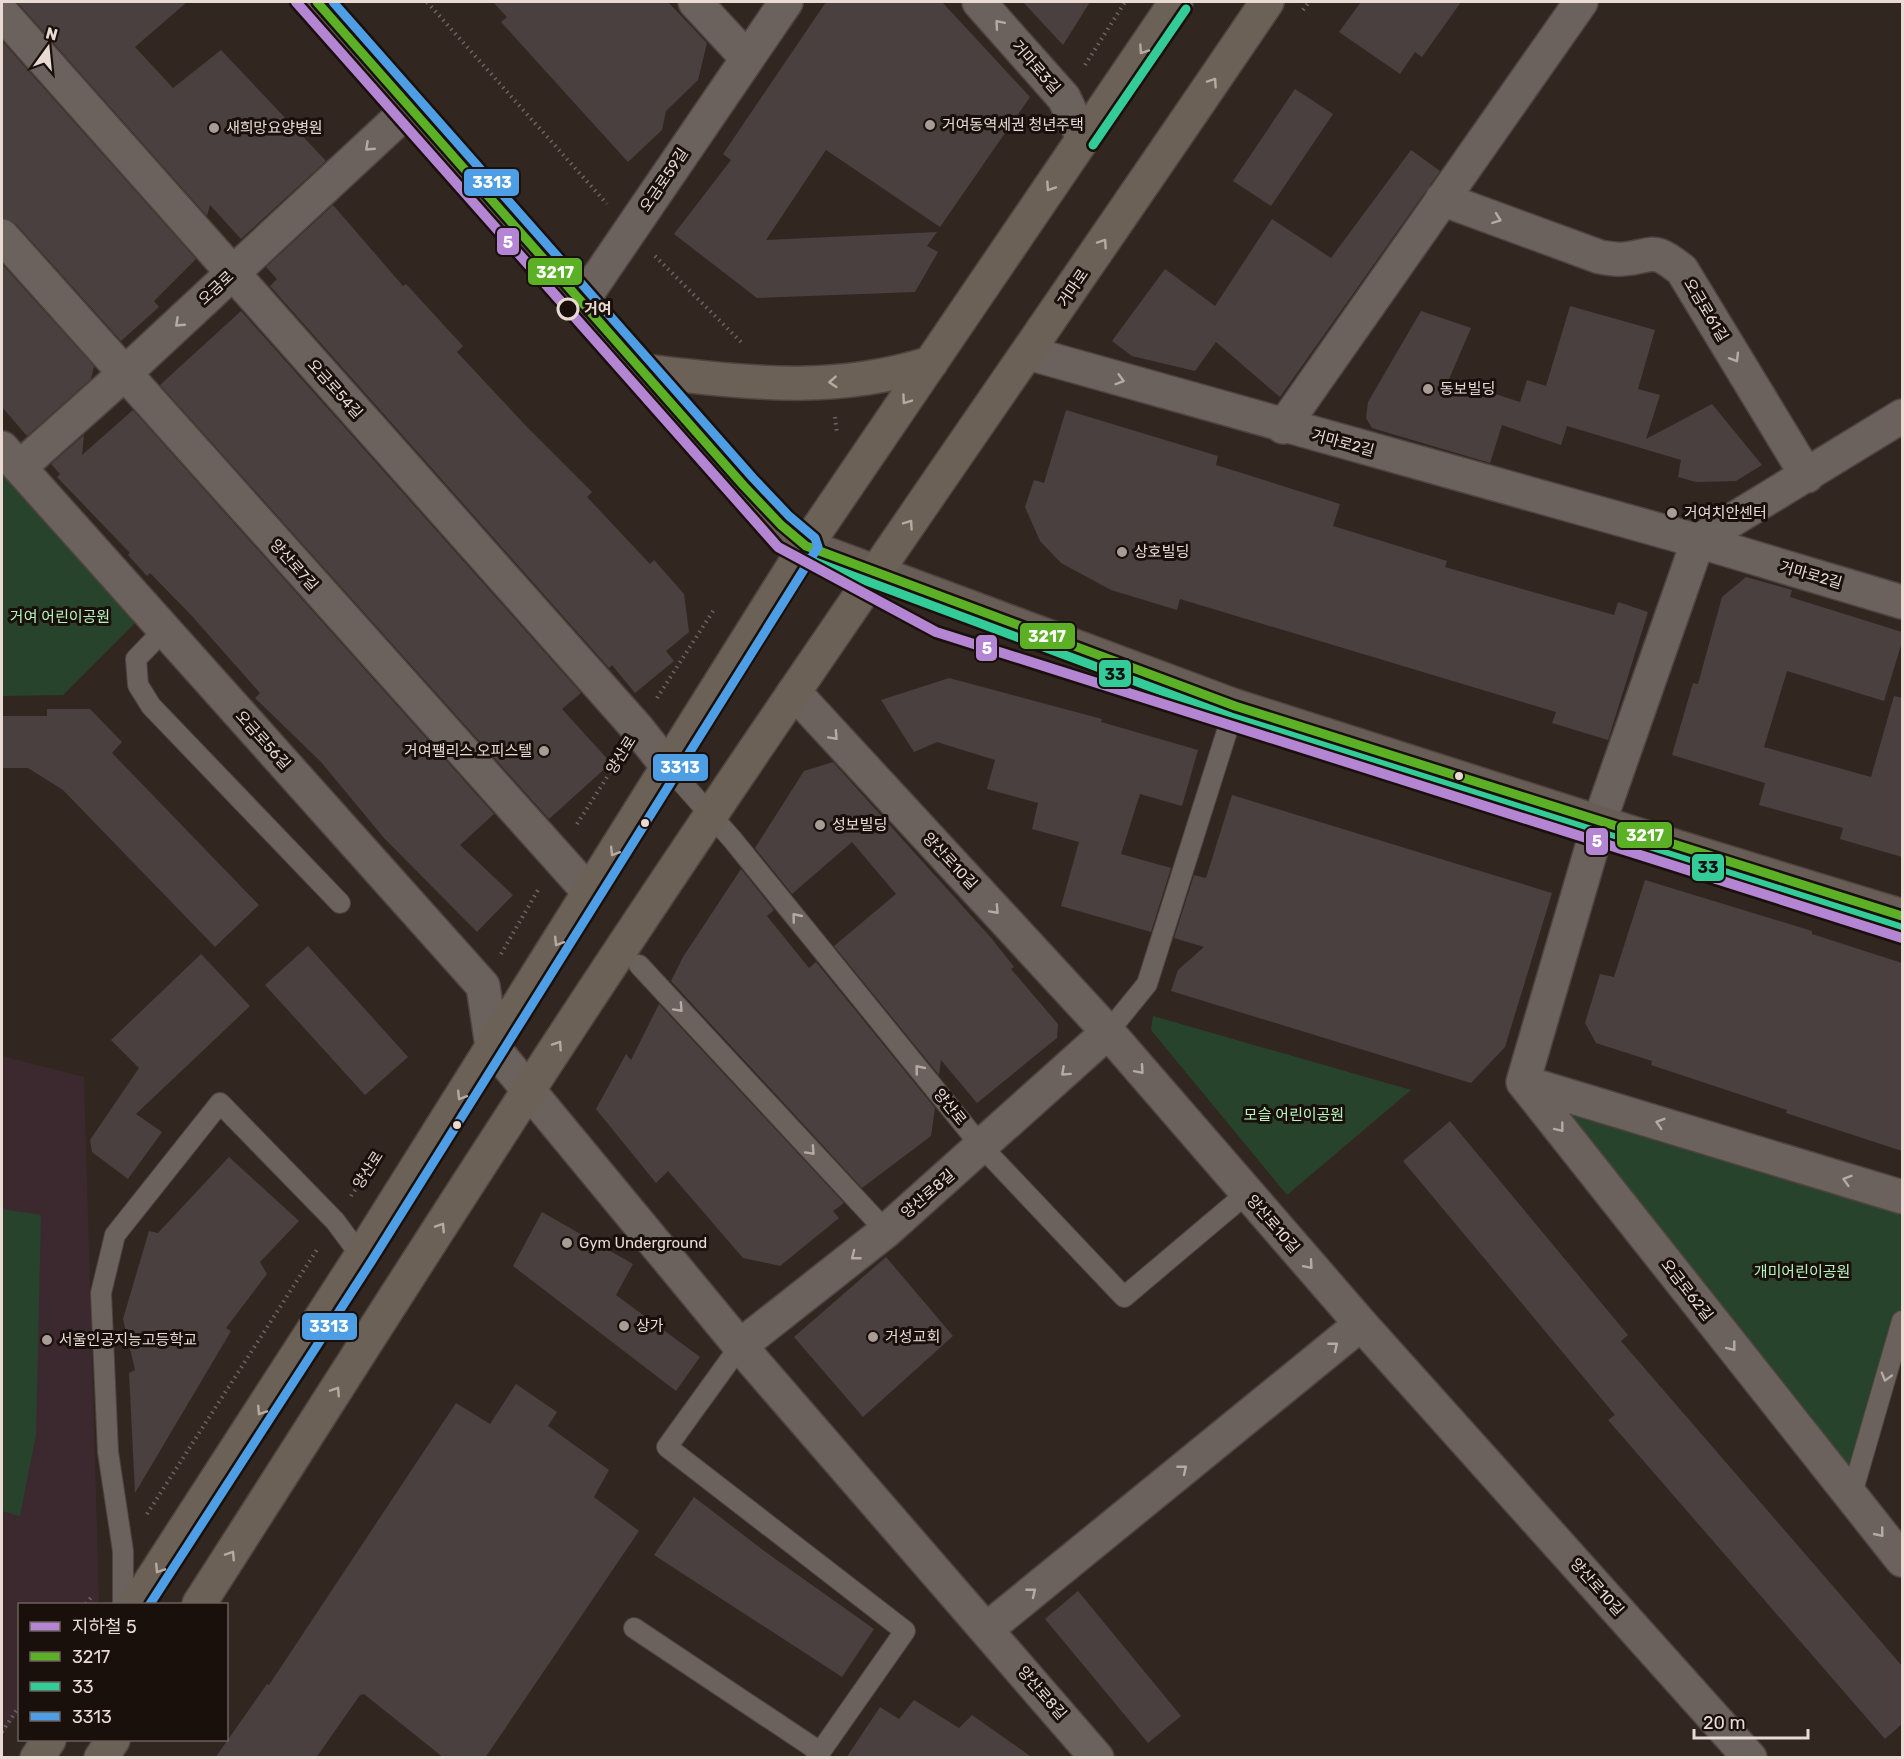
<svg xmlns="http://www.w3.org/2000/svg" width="1904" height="1759" font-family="Rubik,'Noto Sans KR',sans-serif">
  <rect width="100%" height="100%" fill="#322621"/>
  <!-- education -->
  <path fill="#3c2930" d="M2 1056 84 1077 99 1603 20 1604 19 1712 2 1736Z"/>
  <!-- green -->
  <path fill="#28432b" d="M2 463 138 620 63 695 2 696Z
    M1153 1016 1411 1090 1287 1195 1151 1030Z
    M1523 1082 1902 1197V1321L1851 1497Z
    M2 1209 41 1215 36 1434 20 1516 2 1511Z"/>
  <!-- building -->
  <path fill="#4b4040" d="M17 2H187L135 47 173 88 221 50 326 161 241 239 210 205 207 216Z
    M493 2H668L707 43 698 80 666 111 662 130 628 162 501 22 507 17Z
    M826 2H942L1030 97 940 227 826 150 766 240 937 232 927 246 938 252 915 292 757 298 674 234 731 160 723 154Z
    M1023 2H1090L1063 45Z
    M1361 2H1461L1422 57 1415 52 1400 74 1339 32Z
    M2 41 196 259 154 301 159 307 121 341 16 224 2 218Z
    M1295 89 1333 114 1271 206 1233 181Z
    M1411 150 1440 171 1280 397 1216 342 1195 371 1132 356 1112 341 1165 269 1215 306 1272 219 1331 258Z
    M333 205 403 286 406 284 463 346 457 352 526 426 592 492 587 497 650 564 654 560 684 594 689 632 666 651 674 661 635 693 612 665 609 668 270 286 277 279 266 267Z
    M2 264 94 366 91 379 27 436 2 407Z
    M1570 306 1655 330 1638 389 1660 395 1646 439 1712 404 1762 465 1736 481 1696 482 1678 477 1681 460 1567 426 1561 445 1502 425 1490 463 1372 428 1366 418 1368 402 1421 311 1471 328 1449 379 1520 402 1527 380 1546 386Z
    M241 311 581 693 562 709 611 763 549 819 160 385Z
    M133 410 494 814 460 845 513 895 477 932 384 838 321 762 255 698 260 693 191 615 150 573 147 576 128 555 130 553 57 477 60 474 51 464 84 435 82 455Z
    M1066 410 1218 456 1216 465 1340 504 1333 526 1447 561 1445 567 1614 615 1618 602 1648 612 1608 740 1552 723 1556 712 1180 599 1177 610 1111 590 1061 563 1040 541 1025 507 1034 480 1044 483Z
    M1746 577 1792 590 1790 597 1902 632V642L1884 701 1787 671 1764 747 1871 777 1894 696 1902 698V857L1840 839 1843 828 1759 805 1765 783 1672 755 1693 683 1698 684 1722 597Z
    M949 678 1102 719 1101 722 1198 750 1182 806 1140 794 1121 854 1171 868 1151 932 1061 906 1079 842 1032 829 1038 803 987 789 995 760 937 742 914 752 881 700Z
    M47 709H90L122 742 112 753 259 905 215 947 63 790 28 768H2V716H47Z
    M833 762 992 939 1014 967 1011 969 1058 1024 1057 1038 977 1103 941 1060 939 1075 834 946 896 894 852 842 792 894 755 848 804 771Z
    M1232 795 1552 893 1505 1047 1471 1083 1171 991 1178 970 1204 947 1174 938 1194 875 1206 878Z
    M741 869 774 910 767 916 809 968 816 962 935 1108 931 1136 862 1188 671 981 683 957Z
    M1645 880 1812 931V934L1902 963V1151L1786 1113 1787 1110 1651 1065 1652 1061 1596 1043 1585 1023 1600 974 1614 977Z
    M308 946 408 1057 365 1095 265 985Z
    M201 954 250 1006 136 1114 162 1132 128 1179 92 1152 90 1140 139 1068 111 1040Z
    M659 1004 844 1203 833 1211 839 1218 780 1266 743 1258 668 1171 656 1183 596 1109 626 1054 631 1060Z
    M1450 1121 1628 1335 1621 1341 1902 1666V1724L1885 1739 1608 1420 1615 1415 1403 1161Z
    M229 1157 299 1221 260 1262 267 1274 226 1328 231 1331 135 1493 129 1373 135 1370 123 1319 149 1231 158 1233Z
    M542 1212 633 1264 616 1295 700 1357 676 1391 513 1266Z
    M886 1257 953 1336 863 1417 794 1337Z
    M516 1384 557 1412 548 1426 609 1470 594 1497 639 1531 485 1758H444L364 1694 360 1695 316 1758H215L267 1684 269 1685 456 1403 490 1424Z
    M694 1497 767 1553 874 1629 842 1677 654 1555Z
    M1078 1591 1181 1716 1148 1743 1045 1619Z
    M914 1700 959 1728 972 1715 1033 1758H846L880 1707 899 1719Z"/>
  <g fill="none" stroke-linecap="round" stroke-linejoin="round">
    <defs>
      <path id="lane" d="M164 630 136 659 138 685 151 706 340 903
        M668 767 732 839 982 1147 1124 1297 1246 1194
        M639 965 886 1231
        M1108 1032 1147 984 1235 706
        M740 1346 667 1447 905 1631 816 1758
        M1851 1497 1902 1321
        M123 1604V1551L108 1452 101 1293 115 1235 220 1103 335 1221 361 1256
        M634 1628 820 1752"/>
      <path id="street" d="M695 2 747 58
        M979 2 1064 98 1083 138
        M2 13 637 728 668 767
        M1442 199 1600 257C1607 258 1616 260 1624 259 1656 255 1653 247 1682 270L1807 476
        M2 236 589 892
        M582 301 786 2
        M1028 353 1698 541 1902 602
        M1283 427 1581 2
        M2 448 483 986 492 1046 740 1346 1097 1758
        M20 467 123 375 411 107
        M794 692 1108 1032 1361 1324 1750 1758
        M1523 1082 1599 823 1698 541 1902 416
        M1523 1082 1902 1560
        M1523 1082 1902 1197
        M740 1346 886 1231 1108 1032
        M987 1629 1361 1324"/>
      <path id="secondary" d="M317 2 744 486 781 525 806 546 1235 706 1651 839 1902 916"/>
      <path id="primary" d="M643 371C746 382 831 395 931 363
        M136 1604 361 1256 806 546 1176 2
        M199 1604C309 1433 417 1261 528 1091 767 723 1021 365 1267 2
        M37 1758 49 1740
        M101 1758 113 1740"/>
    </defs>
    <!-- lane casing -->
    <use href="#lane" stroke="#4f4440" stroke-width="22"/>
    <!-- street casing -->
    <use href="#street" stroke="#4f4440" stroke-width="36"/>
    <!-- secondary casing -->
    <use href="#secondary" stroke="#4f4440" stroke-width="36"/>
    <!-- primary casing -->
    <use href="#primary" stroke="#4f4440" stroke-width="36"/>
    <!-- path -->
    <path stroke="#6e6562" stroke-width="4" stroke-dasharray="1.5 4.5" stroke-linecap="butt" d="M427 2 607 204
      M1303 10 1309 2
      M1085 65 1125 2
      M655 256 743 344
      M835 417 837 433
      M657 698 715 608
      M577 824 618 760
      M501 954 538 890
      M351 1196 372 1165
      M147 1514 318 1248
      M86 1604 93 1595
      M2 1732 20 1705"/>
    <!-- lane -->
    <use href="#lane" stroke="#6b625d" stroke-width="20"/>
    <!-- street -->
    <use href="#street" stroke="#6b625d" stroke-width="33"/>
    <!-- secondary -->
    <use href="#secondary" stroke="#675c56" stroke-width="33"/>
    <!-- primary -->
    <use href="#primary" stroke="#6b6157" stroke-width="33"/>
    <defs>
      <path id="bus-1" d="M317 2 744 486 781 525 806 546 1235 706 1902 916"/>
      <path id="bus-2" d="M1093 145 1186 9
        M802 557 1231 717 1898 927"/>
      <path id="bus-3" d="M150 1604 371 1262 818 547 815 538 789 516 753 478 333 2"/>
    </defs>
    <!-- bus-1 casing -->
    <use href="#bus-1" stroke="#190f0b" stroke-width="14"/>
    <!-- bus-2 casing -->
    <use href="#bus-2" stroke="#190f0b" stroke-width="14"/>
    <!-- bus-3 casing -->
    <use href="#bus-3" stroke="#190f0b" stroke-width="14"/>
    <!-- bus-1 -->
    <use href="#bus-1" stroke="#5bb025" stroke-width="9"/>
    <!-- bus-2 -->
    <use href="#bus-2" stroke="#3c9" stroke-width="9"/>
    <!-- bus-3 -->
    <use href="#bus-3" stroke="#4d9ee5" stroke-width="9"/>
    <defs>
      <path id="metro-1" d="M296 2 778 547 936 632 1902 938"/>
    </defs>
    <!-- metro-1 casing -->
    <use href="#metro-1" stroke="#190f0b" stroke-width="15"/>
    <!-- metro-1 -->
    <use href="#metro-1" stroke="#b485d2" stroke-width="10"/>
  </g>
  <!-- one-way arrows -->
  <defs><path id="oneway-chevron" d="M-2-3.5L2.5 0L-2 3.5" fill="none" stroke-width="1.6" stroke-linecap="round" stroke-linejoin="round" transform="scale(1.5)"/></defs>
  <g stroke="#b7aaa4">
    <use href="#oneway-chevron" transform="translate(999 24) rotate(-131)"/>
    <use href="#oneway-chevron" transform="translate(369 147) rotate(137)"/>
    <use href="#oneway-chevron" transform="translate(1497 219) rotate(20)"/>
    <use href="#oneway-chevron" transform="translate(179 323) rotate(137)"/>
    <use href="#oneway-chevron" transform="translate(1735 358) rotate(59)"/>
    <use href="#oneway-chevron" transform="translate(1120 380) rotate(16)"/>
    <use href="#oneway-chevron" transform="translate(834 736) rotate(47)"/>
    <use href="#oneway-chevron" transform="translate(995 910) rotate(47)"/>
    <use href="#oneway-chevron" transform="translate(796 917) rotate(-129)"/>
    <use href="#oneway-chevron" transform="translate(679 1008) rotate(47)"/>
    <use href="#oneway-chevron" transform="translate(919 1069) rotate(-129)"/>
    <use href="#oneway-chevron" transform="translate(1140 1070) rotate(49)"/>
    <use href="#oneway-chevron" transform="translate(1065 1072) rotate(138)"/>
    <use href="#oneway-chevron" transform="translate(1660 1123) rotate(-163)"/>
    <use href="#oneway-chevron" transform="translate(1560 1128) rotate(52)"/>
    <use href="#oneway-chevron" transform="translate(811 1151) rotate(47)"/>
    <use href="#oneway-chevron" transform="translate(1847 1180) rotate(-163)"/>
    <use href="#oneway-chevron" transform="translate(855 1256) rotate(142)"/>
    <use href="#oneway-chevron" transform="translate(1309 1265) rotate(49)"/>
    <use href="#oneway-chevron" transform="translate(1334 1346) rotate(-39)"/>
    <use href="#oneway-chevron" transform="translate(1732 1347) rotate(52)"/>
    <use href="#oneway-chevron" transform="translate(1886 1377) rotate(106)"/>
    <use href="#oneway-chevron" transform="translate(1183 1469) rotate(-39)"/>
    <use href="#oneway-chevron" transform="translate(1880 1533) rotate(51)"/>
    <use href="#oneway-chevron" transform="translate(1032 1592) rotate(-39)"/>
  </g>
  <g stroke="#b7aaa2">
    <use href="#oneway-chevron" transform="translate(1143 50) rotate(124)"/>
    <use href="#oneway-chevron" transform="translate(1213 82) rotate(-56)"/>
    <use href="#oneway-chevron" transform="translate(1050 187) rotate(124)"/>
    <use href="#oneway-chevron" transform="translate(1103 243) rotate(-56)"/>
    <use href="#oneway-chevron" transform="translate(833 382) rotate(176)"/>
    <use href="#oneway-chevron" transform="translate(906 400) rotate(125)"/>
    <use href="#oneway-chevron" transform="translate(909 524) rotate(-55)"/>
    <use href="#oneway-chevron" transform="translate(614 852) rotate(122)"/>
    <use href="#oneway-chevron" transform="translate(558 942) rotate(122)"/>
    <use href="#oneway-chevron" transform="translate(558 1045) rotate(-56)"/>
    <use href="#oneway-chevron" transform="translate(461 1096) rotate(122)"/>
    <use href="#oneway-chevron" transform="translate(441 1227) rotate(-57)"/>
    <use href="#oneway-chevron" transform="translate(336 1391) rotate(-57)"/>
    <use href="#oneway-chevron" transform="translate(261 1411) rotate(123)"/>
    <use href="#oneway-chevron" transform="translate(231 1555) rotate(-57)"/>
    <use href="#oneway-chevron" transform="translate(159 1569) rotate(123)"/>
  </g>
  <!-- markers -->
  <g fill="#a99b95" stroke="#190f0b" stroke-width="2">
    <circle cx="930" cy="125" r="6"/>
    <circle cx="214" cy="128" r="6"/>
    <circle cx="1428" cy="389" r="6"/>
    <circle cx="1672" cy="513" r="6"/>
    <circle cx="1122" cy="552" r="6"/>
    <circle cx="544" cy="751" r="6"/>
    <circle cx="820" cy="825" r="6"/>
    <circle cx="567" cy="1243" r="6"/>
    <circle cx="624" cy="1326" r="6"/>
    <circle cx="873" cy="1337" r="6"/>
    <circle cx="47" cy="1340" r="6"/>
  </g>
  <circle fill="#190f0b" stroke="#e9dad4" stroke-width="3" cx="568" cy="309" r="10"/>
  <g fill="#e9dad4" stroke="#190f0b" stroke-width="2">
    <circle cx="1459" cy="776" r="5"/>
    <circle cx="645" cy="823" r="5"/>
    <circle cx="457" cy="1125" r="5"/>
  </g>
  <g text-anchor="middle" stroke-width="6" stroke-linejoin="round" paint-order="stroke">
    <!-- street labels -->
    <g font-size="15" fill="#e9dad4" stroke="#190f0b">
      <text transform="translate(1036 67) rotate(49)" y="5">거마로3길</text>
      <text transform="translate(664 180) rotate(-56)" y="5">오금로59길</text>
      <text transform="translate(216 288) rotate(-43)" y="5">오금로</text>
      <text transform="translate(1073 288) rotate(-56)" y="5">거마로</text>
      <text transform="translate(1706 310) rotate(59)" y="5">오금로61길</text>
      <text transform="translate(335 389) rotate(48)" y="5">오금로54길</text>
      <text transform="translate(1343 443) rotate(15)" y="5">거마로2길</text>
      <text transform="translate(294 565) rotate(48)" y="5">양산로7길</text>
      <text transform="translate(1811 575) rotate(16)" y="5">거마로2길</text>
      <text transform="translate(263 740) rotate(48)" y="5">오금로56길</text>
      <text transform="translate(621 755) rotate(-58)" y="5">양산로</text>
      <text transform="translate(950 861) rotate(47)" y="5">양산로10길</text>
      <text transform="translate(950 1107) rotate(51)" y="5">양산로</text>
      <text transform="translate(368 1170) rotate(-57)" y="5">양산로</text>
      <text transform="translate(928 1194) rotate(-41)" y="5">양산로8길</text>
      <text transform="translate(1273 1224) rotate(49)" y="5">양산로10길</text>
      <text transform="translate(1687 1290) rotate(52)" y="5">오금로62길</text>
      <text transform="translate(1597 1587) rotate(48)" y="5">양산로10길</text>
      <text transform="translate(1042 1693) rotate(49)" y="5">양산로8길</text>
    </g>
    <!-- poi labels -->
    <g font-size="15" fill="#e9dad4" stroke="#190f0b" text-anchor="start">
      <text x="942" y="130">거여동역세권 청년주택</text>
      <text x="226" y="133">새희망요양병원</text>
      <text x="1440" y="394">동보빌딩</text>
      <text x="1684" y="518">거여치안센터</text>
      <text x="1134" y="557">상호빌딩</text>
      <text x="532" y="756" text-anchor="end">거여팰리스 오피스텔</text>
      <text x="832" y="830">성보빌딩</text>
      <text x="579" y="1248">Gym Underground</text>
      <text x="636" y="1331">상가</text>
      <text x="885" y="1342">거성교회</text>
      <text x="59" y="1345">서울인공지능고등학교</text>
    </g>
    <!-- stop labels -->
    <g font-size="15" font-weight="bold" fill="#e9dad4" stroke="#190f0b" text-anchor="start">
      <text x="584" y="314">거여</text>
    </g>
    <!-- park labels -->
    <g font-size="15" fill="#b6f5bf" stroke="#190f0b">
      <text x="60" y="622">거여 어린이공원</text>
      <text x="1294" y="1120">모슬 어린이공원</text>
      <text x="1802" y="1277">개미어린이공원</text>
    </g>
  </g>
  <g stroke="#190f0b" stroke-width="2">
    <rect x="463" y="168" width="57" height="29" rx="6" fill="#4d9ee5"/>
    <rect x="496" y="227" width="24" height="29" rx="6" fill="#b485d2"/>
    <rect x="527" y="257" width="56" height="29" rx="6" fill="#5bb025"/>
    <rect x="1019" y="622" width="57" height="28" rx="6" fill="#5bb025"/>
    <rect x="975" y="634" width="23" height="28" rx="6" fill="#b485d2"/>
    <rect x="1098" y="659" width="34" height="29" rx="6" fill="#3c9"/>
    <rect x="652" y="753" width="57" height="29" rx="6" fill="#4d9ee5"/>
    <rect x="1616" y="821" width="57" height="28" rx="6" fill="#5bb025"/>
    <rect x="1585" y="827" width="24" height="29" rx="6" fill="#b485d2"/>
    <rect x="1691" y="853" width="34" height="29" rx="6" fill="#3c9"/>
    <rect x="301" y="1312" width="57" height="29" rx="6" fill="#4d9ee5"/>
  </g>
  <g font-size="16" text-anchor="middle" font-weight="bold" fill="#fff">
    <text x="492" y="188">3313</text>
    <text x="508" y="248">5</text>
    <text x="555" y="278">3217</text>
    <text x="1047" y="642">3217</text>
    <text x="987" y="654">5</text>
    <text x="680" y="773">3313</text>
    <text x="1645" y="841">3217</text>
    <text x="1597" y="847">5</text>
    <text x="329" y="1332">3313</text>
  </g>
  <g font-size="16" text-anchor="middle" font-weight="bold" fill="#111">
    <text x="1115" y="680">33</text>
    <text x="1708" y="873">33</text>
  </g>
  <!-- border -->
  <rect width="1904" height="1759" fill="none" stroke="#e9dad4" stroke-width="6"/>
  <!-- legend -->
  <rect x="18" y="1603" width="210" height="138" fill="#190f0b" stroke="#6c605b" stroke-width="1.5"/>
  <rect x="30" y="1622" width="30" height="9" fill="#b485d2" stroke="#6c605b" stroke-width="1.5"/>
  <text x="72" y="1633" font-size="18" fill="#e9dad4">지하철 5</text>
  <rect x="30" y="1652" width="30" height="9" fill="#5bb025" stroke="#6c605b" stroke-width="1.5"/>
  <text x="72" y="1663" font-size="18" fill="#e9dad4">3217</text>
  <rect x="30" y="1682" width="30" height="9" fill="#33cc99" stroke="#6c605b" stroke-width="1.5"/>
  <text x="72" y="1693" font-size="18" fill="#e9dad4">33</text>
  <rect x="30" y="1712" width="30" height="9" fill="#4d9ee5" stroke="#6c605b" stroke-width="1.5"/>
  <text x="72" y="1723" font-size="18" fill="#e9dad4">3313</text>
  <!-- north arrow -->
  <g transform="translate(48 48) rotate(15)" stroke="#190f0b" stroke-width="4.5" paint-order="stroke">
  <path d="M0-4.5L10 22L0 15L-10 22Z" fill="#e9dad4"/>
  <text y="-9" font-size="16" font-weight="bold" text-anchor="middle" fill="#e9dad4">N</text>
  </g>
  <!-- scale -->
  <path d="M1694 1729v9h114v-9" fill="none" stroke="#e9dad4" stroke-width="3"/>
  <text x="1703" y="1729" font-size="18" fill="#e9dad4" stroke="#190f0b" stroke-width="4.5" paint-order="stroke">20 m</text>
</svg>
